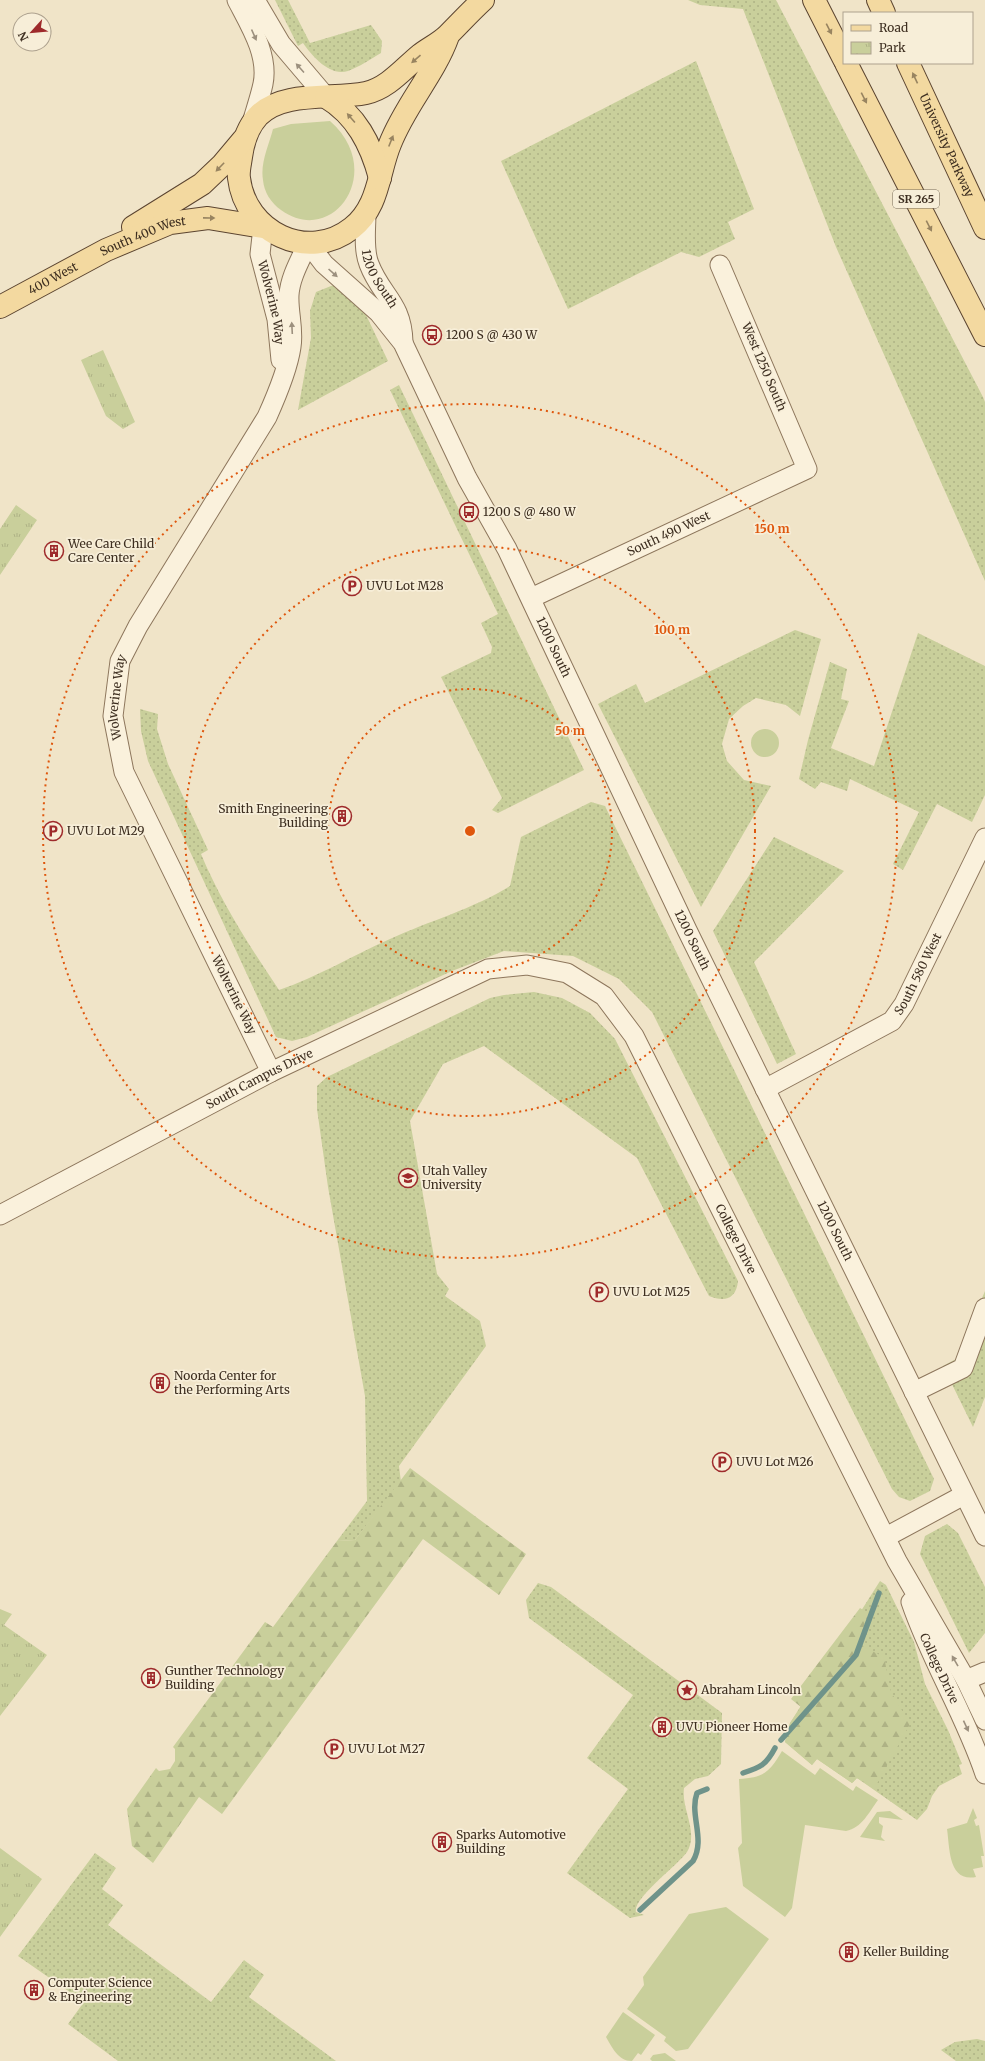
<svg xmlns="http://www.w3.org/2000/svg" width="985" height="2061" font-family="Merriweather,serif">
  <defs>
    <pattern id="grass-dots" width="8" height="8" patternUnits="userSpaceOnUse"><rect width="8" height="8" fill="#c9cf9b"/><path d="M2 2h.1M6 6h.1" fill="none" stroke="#aeb285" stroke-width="1.8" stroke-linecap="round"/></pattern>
    <pattern id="forest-firs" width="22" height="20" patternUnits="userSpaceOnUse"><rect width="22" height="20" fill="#c9cf9b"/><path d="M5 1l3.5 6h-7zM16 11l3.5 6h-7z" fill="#aeb285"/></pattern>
    <pattern id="park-tufts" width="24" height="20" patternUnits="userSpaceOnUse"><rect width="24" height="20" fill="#c9cf9b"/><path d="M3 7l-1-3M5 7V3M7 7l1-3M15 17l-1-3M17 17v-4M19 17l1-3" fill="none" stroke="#aeb285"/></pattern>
  </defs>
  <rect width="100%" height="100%" fill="#f0e4c8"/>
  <!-- grass -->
  <path fill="url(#grass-dots)" fill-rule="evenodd" d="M275 0H288L310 43 371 25 382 41 381 53C371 59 359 67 348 71 330 77 312 56 303 43L298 46Z
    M688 0H776L983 397 985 402V581L836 247 743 9 700 5Z
    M696 61 754 209 728 222 735 239 699 257 681 252 568 309 501 161Z
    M336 284 357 296 388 361 298 410 311 338 310 311 316 292Z
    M399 385 584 770 498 813 492 810 502 798 441 677 491 653 492 647 481 623 498 614 390 390Z
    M795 630 821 639 800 716 786 705 756 698 743 706 729 719 722 744 727 761 744 780 771 786 701 907 598 704 636 684 645 703Z
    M918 633 985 666V795L972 822 937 804 903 870 893 864 919 812 850 779 847 791 821 782 815 789 799 779 808 740 830 662 847 669 841 699 849 701 831 748 874 766Z
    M140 709 158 714 157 729 168 764 208 850 201 854C221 902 250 947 279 990 318 977 353 955 390 939 429 921 473 909 510 886L521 837 591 802 605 806 934 1479 930 1491 910 1501 899 1497 892 1489 652 1012 619 979 573 956 504 951 452 971 307 1037 292 1041 276 1037 148 761 141 731Z
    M774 837 844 871 754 962 796 1054 777 1064 713 931Z
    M534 992 562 998 590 1013 615 1039 738 1281C736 1300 724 1302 709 1296L637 1158 484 1046 443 1064 410 1121 437 1274 449 1289 445 1296 480 1321 486 1346 399 1466 401 1482 355 1540 337 1541 367 1501 365 1396 328 1187 317 1109V1086L327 1077 490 998 504 995Z
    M985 1291V1397L973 1427 943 1366 956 1359Z
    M947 1524 958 1533 985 1587V1633L969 1653 920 1554 925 1536Z
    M880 1581 886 1585 914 1642 925 1684 948 1730 962 1764 959 1765 962 1774 939 1786 932 1796 927 1809 917 1820 857 1778 852 1783 817 1759 812 1765 785 1742 790 1723Z
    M538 1583 551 1587 680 1682 678 1686 692 1696 695 1693 722 1713 721 1764 708 1776 695 1779 684 1788C681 1809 699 1832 687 1852 678 1865 632 1899 636 1912L644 1915 630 1918 567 1873 628 1789 587 1758 633 1695 529 1618 526 1600ZM656 1716 674 1728 667 1738 649 1726Z
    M95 1853 116 1868 102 1889 123 1905 108 1925 211 2002 244 1960 264 1975 249 1997 336 2061H118L68 2024 84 2002 18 1956Z
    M977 2039 985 2041V2061H956L941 2050 955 2042Z"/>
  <!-- forest -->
  <path fill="url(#forest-firs)" d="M410 1468 526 1554 499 1595 423 1539 222 1814 199 1797 153 1863 132 1846 127 1809 156 1768 159 1771 170 1769 175 1761V1749L173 1747 265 1622 273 1627 337 1541 355 1540Z
    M860 1608 868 1613 858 1644 884 1657 891 1692 910 1724 874 1789 857 1778 852 1783 817 1759 812 1765 785 1742 790 1723 801 1707 791 1699Z"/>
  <!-- park -->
  <path fill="url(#park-tufts)" d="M103 350 135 422 123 429 106 416 81 360Z
    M16 505 37 520 0 575V529Z
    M0 1609 12 1614 4 1625 47 1655 0 1716Z
    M0 1848 42 1879 0 1937Z"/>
  <!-- garden -->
  <path fill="#c9cf9b" d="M330 121C387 171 333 248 281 210 271 203 264 192 263 180 260 163 269 145 273 129L291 124Z
    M751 743a14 14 0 1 1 28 0a14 14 0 1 1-28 0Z
    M782 1751 815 1775 820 1768 853 1791 856 1786 878 1800C869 1812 862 1828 846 1831L805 1825 792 1908 785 1917 743 1886 738 1848 742 1843 739 1779C764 1777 769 1773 782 1751Z
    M973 1808 977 1818 974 1820 976 1826 979 1825 984 1856H981L983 1867 973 1869 976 1877C948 1882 950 1849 947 1829L967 1823Z
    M890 1811 903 1820 879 1817V1823L883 1826 881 1837 885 1841 860 1837 877 1812Z
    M726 1907 769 1939 688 2049 676 2051 664 2041 666 2037 627 2009 644 1985 643 1977 689 1914Z
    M623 2012 655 2035 641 2055 638 2053 632 2061C618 2061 612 2047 606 2037Z
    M665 2053 676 2061H652L650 2059 653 2055Z"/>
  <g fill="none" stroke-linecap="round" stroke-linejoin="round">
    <!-- stream -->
    <path stroke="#6f938a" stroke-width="5.5" d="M781 1740 856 1655 879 1593
      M743 1773C761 1767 766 1765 775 1748
      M640 1910 693 1861C706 1839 689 1815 697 1793L707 1789"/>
    <defs>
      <g id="minor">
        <path d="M237 0C250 25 269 55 263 84 260 98 255 112 251 126"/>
        <path d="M255 0 281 44 326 97"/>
        <path id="s1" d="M366 213C366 229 363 249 369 264 381 296 402 302 403 342"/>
        <path id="s2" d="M263 227 260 254 277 319 281 360"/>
        <path id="s3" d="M308 243 324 264 379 313 403 343 467 478 507 549 687 930 985 1536"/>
        <path id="s4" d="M531 598 807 469 720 265"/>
        <path id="s5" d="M271 1072 124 772 113 716 120 661 138 626 267 417C276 397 288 368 291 347 294 329 288 312 289 295 290 277 301 259 308 243"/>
        <path id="s6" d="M765 1089 892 1021 904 1004 985 838"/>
        <path id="s7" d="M0 1215 271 1072 488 969 527 965 567 973 604 996 634 1036 897 1561 966 1680 985 1720"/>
        <path d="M914 1392 963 1368 985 1308"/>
        <path d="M886 1537 964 1495"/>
        <path id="s8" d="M911 1602C931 1661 965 1714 985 1774"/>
        <path d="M966 1680 985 1672"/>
      </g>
      <g id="major">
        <path d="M814 0 844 59"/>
        <path d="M878 0 884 13"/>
        <path d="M448 36C434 75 405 105 390 144 378 173 379 207 352 228 308 263 245 232 239 178 238 172 240 164 241 157 243 142 247 128 258 116 283 90 333 100 366 93 388 88 403 69 420 55 429 48 440 43 448 35 460 23 471 11 483 0"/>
        <path d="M846 63 985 335"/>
        <path id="s9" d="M908 63 985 228"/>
        <path d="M326 97C356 115 371 144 380 178"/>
        <path d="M133 227 202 184 222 165 243 140"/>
        <path id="s10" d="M0 307 106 250 170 223 208 218 263 227"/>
      </g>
    </defs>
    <!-- minor casing -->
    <use href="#minor" stroke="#8d765c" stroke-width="21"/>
    <!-- major casing -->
    <use href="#major" stroke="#5b4430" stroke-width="24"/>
    <!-- minor -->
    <use href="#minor" stroke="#faf1dc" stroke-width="19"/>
    <!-- major -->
    <use href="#major" stroke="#f3d9a0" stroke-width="22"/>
  </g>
  <!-- one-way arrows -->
  <defs><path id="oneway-solid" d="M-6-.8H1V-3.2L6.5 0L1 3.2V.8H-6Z"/></defs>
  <g fill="#988460">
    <use href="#oneway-solid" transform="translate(829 29) rotate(63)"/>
    <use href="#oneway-solid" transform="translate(416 59) rotate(139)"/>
    <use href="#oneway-solid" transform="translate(915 78) rotate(-115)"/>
    <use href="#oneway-solid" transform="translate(864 98) rotate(63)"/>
    <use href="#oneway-solid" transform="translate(351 118) rotate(-131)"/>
    <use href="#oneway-solid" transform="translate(391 141) rotate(-68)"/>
    <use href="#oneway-solid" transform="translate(220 167) rotate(134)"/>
    <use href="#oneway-solid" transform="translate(209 218) rotate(1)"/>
    <use href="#oneway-solid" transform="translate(929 226) rotate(63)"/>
  </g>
  <g fill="#9c907e">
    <use href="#oneway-solid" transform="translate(254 35) rotate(66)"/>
    <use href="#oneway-solid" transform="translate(300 68) rotate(-132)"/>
    <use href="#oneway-solid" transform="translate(333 273) rotate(42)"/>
    <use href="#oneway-solid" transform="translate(292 328) rotate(-93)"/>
    <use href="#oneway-solid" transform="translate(955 1661) rotate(-120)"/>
    <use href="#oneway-solid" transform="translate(966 1726) rotate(65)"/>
  </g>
  <!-- distance rings -->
  <g fill="none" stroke="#df570d" stroke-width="2" stroke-dasharray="2 4">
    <circle cx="470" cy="831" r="142"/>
    <circle cx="470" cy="831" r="285"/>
    <circle cx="470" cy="831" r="427"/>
  </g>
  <!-- icons -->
  <defs>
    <symbol id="bus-ring" viewBox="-11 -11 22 22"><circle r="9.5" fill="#f7eed8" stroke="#9e2a2b" stroke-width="1.5"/><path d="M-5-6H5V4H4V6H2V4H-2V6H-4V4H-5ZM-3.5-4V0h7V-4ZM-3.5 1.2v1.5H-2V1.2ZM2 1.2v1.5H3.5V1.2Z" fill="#9e2a2b"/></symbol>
    <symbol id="building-ring" viewBox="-11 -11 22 22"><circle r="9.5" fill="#f7eed8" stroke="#9e2a2b" stroke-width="1.5"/><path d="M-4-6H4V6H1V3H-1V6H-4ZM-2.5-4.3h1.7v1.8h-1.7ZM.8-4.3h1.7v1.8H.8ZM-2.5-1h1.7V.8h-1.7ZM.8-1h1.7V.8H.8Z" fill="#9e2a2b"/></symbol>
    <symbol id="parking-ring" viewBox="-11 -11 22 22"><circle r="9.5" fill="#f7eed8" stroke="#9e2a2b" stroke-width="1.5"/><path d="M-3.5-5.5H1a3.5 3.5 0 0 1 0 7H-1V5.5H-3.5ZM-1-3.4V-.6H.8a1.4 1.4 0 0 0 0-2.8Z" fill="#9e2a2b"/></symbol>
    <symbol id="university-ring" viewBox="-11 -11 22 22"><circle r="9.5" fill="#f7eed8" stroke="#9e2a2b" stroke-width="1.5"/><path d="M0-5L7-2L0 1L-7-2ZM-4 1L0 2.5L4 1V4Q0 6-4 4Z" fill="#9e2a2b"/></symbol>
    <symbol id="sight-ring" viewBox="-11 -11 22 22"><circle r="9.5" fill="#f7eed8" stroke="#9e2a2b" stroke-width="1.5"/><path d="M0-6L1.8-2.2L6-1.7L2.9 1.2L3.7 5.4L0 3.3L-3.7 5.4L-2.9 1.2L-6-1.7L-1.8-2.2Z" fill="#9e2a2b"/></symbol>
  </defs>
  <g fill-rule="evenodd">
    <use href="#bus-ring" x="421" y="324" width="22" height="22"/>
    <use href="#bus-ring" x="458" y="501" width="22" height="22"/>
    <use href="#building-ring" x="43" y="540" width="22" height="22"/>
    <use href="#parking-ring" x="341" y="575" width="22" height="22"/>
    <use href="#building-ring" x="331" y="805" width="22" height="22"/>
    <use href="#parking-ring" x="42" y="820" width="22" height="22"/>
    <use href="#university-ring" x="397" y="1167" width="22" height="22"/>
    <use href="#parking-ring" x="588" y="1281" width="22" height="22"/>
    <use href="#building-ring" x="149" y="1372" width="22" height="22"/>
    <use href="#parking-ring" x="711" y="1451" width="22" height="22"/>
    <use href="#building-ring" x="140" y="1667" width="22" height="22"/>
    <use href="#sight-ring" x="676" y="1679" width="22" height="22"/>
    <use href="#building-ring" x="651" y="1716" width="22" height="22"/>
    <use href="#parking-ring" x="323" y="1738" width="22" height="22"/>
    <use href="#building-ring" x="431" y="1831" width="22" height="22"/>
    <use href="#building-ring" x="838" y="1941" width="22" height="22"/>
    <use href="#building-ring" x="23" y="1979" width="22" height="22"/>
  </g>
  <g text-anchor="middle" stroke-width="3.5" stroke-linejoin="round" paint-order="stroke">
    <!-- shield labels -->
    <rect fill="#f7eed8" stroke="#756857" stroke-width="1" x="893" y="190" width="46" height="18" rx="3"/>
    <g font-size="11" font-weight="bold" fill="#3d2e20">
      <text x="916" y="203">SR 265</text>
    </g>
    <!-- street labels -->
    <g font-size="12" fill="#3d2e20" stroke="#f7eed8">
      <text dy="4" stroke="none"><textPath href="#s9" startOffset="91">University Parkway</textPath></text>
      <text dy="4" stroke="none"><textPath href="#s10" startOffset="160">South 400 West</textPath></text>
      <text dy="4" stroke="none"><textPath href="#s10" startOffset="60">400 West</textPath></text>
      <text dy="4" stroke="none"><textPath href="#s1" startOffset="69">1200 South</textPath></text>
      <text dy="4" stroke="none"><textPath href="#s2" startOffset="77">Wolverine Way</textPath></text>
      <text transform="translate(764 367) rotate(67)" y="4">West 1250 South</text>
      <text dy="4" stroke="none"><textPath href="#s4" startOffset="152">South 490 West</textPath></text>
      <text dy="4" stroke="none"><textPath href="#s3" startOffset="478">1200 South</textPath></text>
      <text dy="4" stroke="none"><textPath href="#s5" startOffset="410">Wolverine Way</textPath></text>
      <text dy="4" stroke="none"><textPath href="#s3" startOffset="802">1200 South</textPath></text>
      <text dy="4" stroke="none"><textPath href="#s6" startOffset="198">South 580 West</textPath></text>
      <text transform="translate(234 995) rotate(64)" y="4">Wolverine Way</text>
      <text dy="4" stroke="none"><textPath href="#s7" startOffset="293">South Campus Drive</textPath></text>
      <text dy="4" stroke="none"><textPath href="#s3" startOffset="1126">1200 South</textPath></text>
      <text dy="4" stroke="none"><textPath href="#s7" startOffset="947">College Drive</textPath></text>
      <text dy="4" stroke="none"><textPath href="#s8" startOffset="72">College Drive</textPath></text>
    </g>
    <!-- poi labels -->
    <g font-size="12" fill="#3d2e20" stroke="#f7eed8" text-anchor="start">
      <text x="446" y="339">1200 S @ 430 W</text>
      <text x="483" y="516">1200 S @ 480 W</text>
      <text x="68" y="548">Wee Care Child<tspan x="68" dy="14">Care Center</tspan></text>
      <text x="366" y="590">UVU Lot M28</text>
      <text x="328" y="813" text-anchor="end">Smith Engineering<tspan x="328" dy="14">Building</tspan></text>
      <text x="67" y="835">UVU Lot M29</text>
      <text x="422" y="1175">Utah Valley<tspan x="422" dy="14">University</tspan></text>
      <text x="613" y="1296">UVU Lot M25</text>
      <text x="174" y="1380">Noorda Center for<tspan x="174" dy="14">the Performing Arts</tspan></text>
      <text x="736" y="1466">UVU Lot M26</text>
      <text x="165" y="1675">Gunther Technology<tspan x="165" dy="14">Building</tspan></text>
      <text x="701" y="1694">Abraham Lincoln</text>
      <text x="676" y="1731">UVU Pioneer Home</text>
      <text x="348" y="1753">UVU Lot M27</text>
      <text x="456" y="1839">Sparks Automotive<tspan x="456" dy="14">Building</tspan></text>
      <text x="863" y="1956">Keller Building</text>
      <text x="48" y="1987">Computer Science<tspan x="48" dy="14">&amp; Engineering</tspan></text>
    </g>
  </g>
  <circle cx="470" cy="831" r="6" fill="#df570d" stroke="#f7eed8" stroke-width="2"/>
  <g font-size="12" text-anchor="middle" font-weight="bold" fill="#df570d" stroke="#f7eed8" stroke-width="3.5" stroke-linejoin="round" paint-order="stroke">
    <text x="772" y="533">150 m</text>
    <text x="672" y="634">100 m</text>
    <text x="570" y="735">50 m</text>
  </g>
  <!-- legend -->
  <rect x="843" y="12" width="130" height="52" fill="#f7eed8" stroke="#ada18e"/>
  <rect x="851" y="25" width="20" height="6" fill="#f3d9a0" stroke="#ada18e"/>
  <text x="879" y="32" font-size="12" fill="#3d2e20">Road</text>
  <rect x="851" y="42" width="20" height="12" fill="url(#park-tufts)" stroke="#ada18e"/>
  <text x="879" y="52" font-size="12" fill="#3d2e20">Park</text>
  <!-- north arrow -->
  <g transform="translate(32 32) rotate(243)"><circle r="19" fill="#f7eed8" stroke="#ada18e"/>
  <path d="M0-3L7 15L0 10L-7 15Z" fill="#9e2a2b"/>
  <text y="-6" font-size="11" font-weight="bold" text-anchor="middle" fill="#3d2e20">N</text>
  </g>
</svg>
